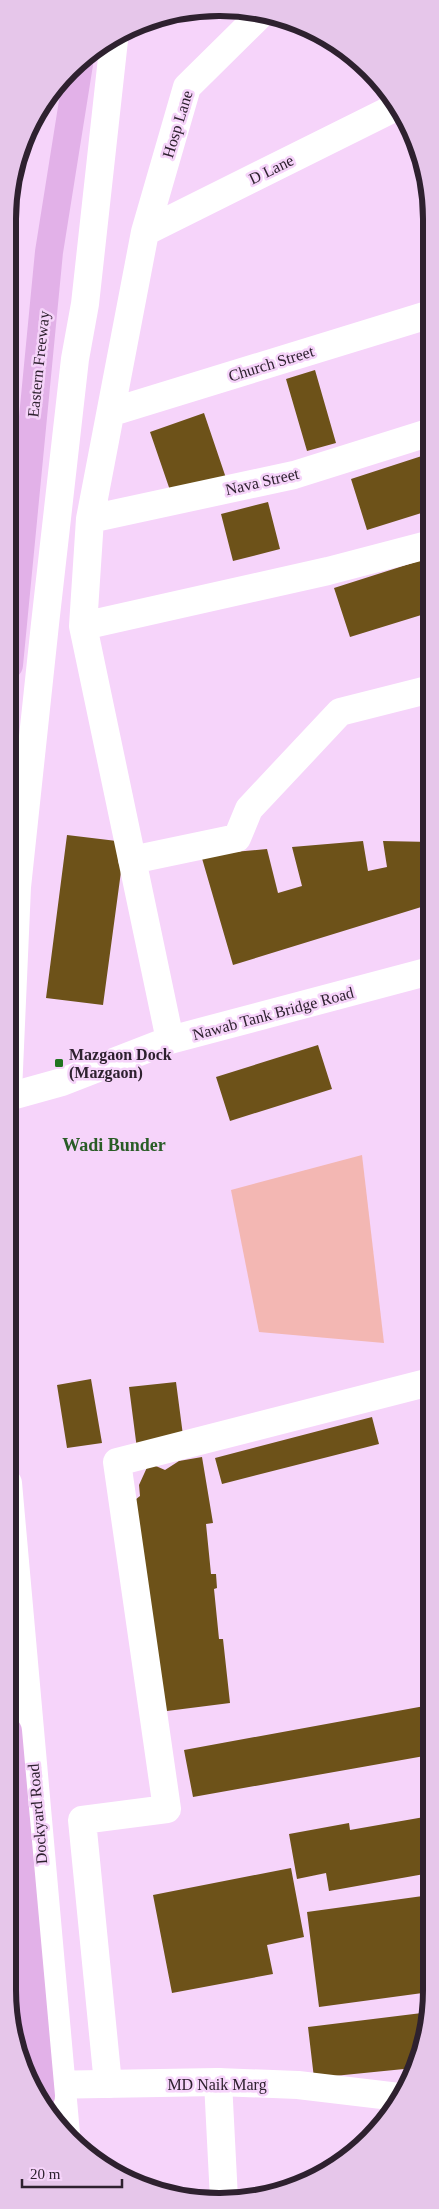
<svg xmlns="http://www.w3.org/2000/svg" width="439" height="2209" font-family="'Times New Roman',serif">
  <rect width="100%" height="100%" fill="#f6d4fa"/>
  <!-- green -->
  <path fill="#f3b7b3" d="M362 1155 384 1343 259 1332 231 1190Z"/>
  <!-- building -->
  <path fill="#6d5219" d="M315 370 336 443 307 451 286 379Z
    M204 413 227 481 173 499 150 432Z
    M431 453V510L367 530 351 479Z
    M268 502 280 549 233 561 221 514Z
    M425 559 431 577V612L350 637 334 588Z
    M67 835 125 842 103 1005 46 998Z
    M363 841 368 871 387 867 383 841 431 842V904L233 965 201 855 267 849 278 893 302 886 292 847Z
    M318 1045 332 1089 230 1121 216 1077Z
    M91 1379 102 1443 67 1448 57 1385Z
    M176 1382 184 1443 137 1449 129 1387Z
    M372 1417 379 1444 222 1484 215 1458Z
    M202 1457 213 1523 206 1524 211 1574H216L217 1588 214 1589 219 1639H223L230 1703 159 1712 131 1503 140 1496 139 1485 149 1463 165 1470 179 1461Z
    M430 1705V1755L193 1797 184 1750Z
    M430 1816V1873L329 1891 326 1873 297 1879 289 1834 349 1823 350 1830Z
    M291 1868 304 1937 267 1945 273 1974 172 1993 153 1895Z
    M430 1895V1992L319 2007 307 1912Z
    M430 2012 414 2068 314 2078 308 2027Z"/>
  <g fill="none" stroke-linecap="round" stroke-linejoin="round">
    <!-- minor -->
    <path stroke="#fff" stroke-width="28" d="M145 232 396 107
      M112 412 431 314
      M90 519 294 475 431 432
      M83 626 328 571 431 544
      M132 860 237 838 249 809 340 712 431 689
      M170 1040 83 626 90 519 145 232 187 87 261 14
      M8 1097 62 1082 170 1040 430 971
      M218 2082 224 2199
      M108 2084 82 1820 167 1809 117 1462 430 1382"/>
    <!-- tertiary -->
    <path stroke="#fff" stroke-width="28" d="M9 871 17 887 45 624 75 359 85 304 114 40
      M8 1092 17 887
      M8 1483 66 2134
      M44 2085 218 2082 298 2085 399 2097"/>
    <!-- motorway -->
    <path stroke="#e2b1e8" stroke-width="28" d="M9 665 49 252 79 64
      M8 1731 41 2096"/>
  </g>
  <!-- markers -->
  <rect fill="#217520" stroke="#f6d4fa" stroke-width="2" x="54" y="1058" width="10" height="10" rx="2.5"/>
  <g text-anchor="middle" stroke-width="5" stroke-linejoin="round" paint-order="stroke">
    <!-- street labels -->
    <g font-size="16" fill="#2e212f" stroke="#f6d4fa">
      <text transform="translate(177 124) rotate(-73)" y="6">Hosp Lane</text>
      <text transform="translate(271 169) rotate(-26)" y="6">D Lane</text>
      <text transform="translate(271 363) rotate(-17)" y="6">Church Street</text>
      <text transform="translate(38 364) rotate(-84)" y="6">Eastern Freeway</text>
      <text transform="translate(262 481) rotate(-13)" y="6">Nava Street</text>
      <text transform="translate(273 1013) rotate(-15)" y="6">Nawab Tank Bridge Road</text>
      <text transform="translate(37 1814) rotate(-95)" y="6">Dockyard Road</text>
      <text x="217" y="2090">MD Naik Marg</text>
    </g>
    <!-- poi labels -->
    <g font-size="16" font-weight="bold" fill="#2e212f" stroke="#f6d4fa" text-anchor="start">
      <text x="69" y="1060">Mazgaon Dock<tspan x="69" dy="18">(Mazgaon)</tspan></text>
    </g>
    <!-- neighbourhood labels -->
    <g font-size="18" font-weight="bold" fill="#295c26" stroke="#f6d4fa">
      <text x="114" y="1151">Wadi Bunder</text>
    </g>
  </g>
  <!-- crop -->
  <path d="M0 0H439V2209H0ZM219 16H220A203 203 0 0 1 423 219V1990A203 203 0 0 1 220 2193H219A203 203 0 0 1 16 1990V219A203 203 0 0 1 219 16Z" fill="#e6c6ea" fill-rule="evenodd"/>
  <path fill="none" stroke="#2e212f" stroke-width="6" d="M219 16H220A203 203 0 0 1 423 219V1990A203 203 0 0 1 220 2193H219A203 203 0 0 1 16 1990V219A203 203 0 0 1 219 16Z"/>
  <!-- scale -->
  <path d="M22 2179v8h100v-8" fill="none" stroke="#2e212f" stroke-width="2.5"/>
  <text x="30" y="2179" font-size="15" fill="#2e212f" stroke="#f6d4fa" stroke-width="4" paint-order="stroke">20 m</text>
</svg>
